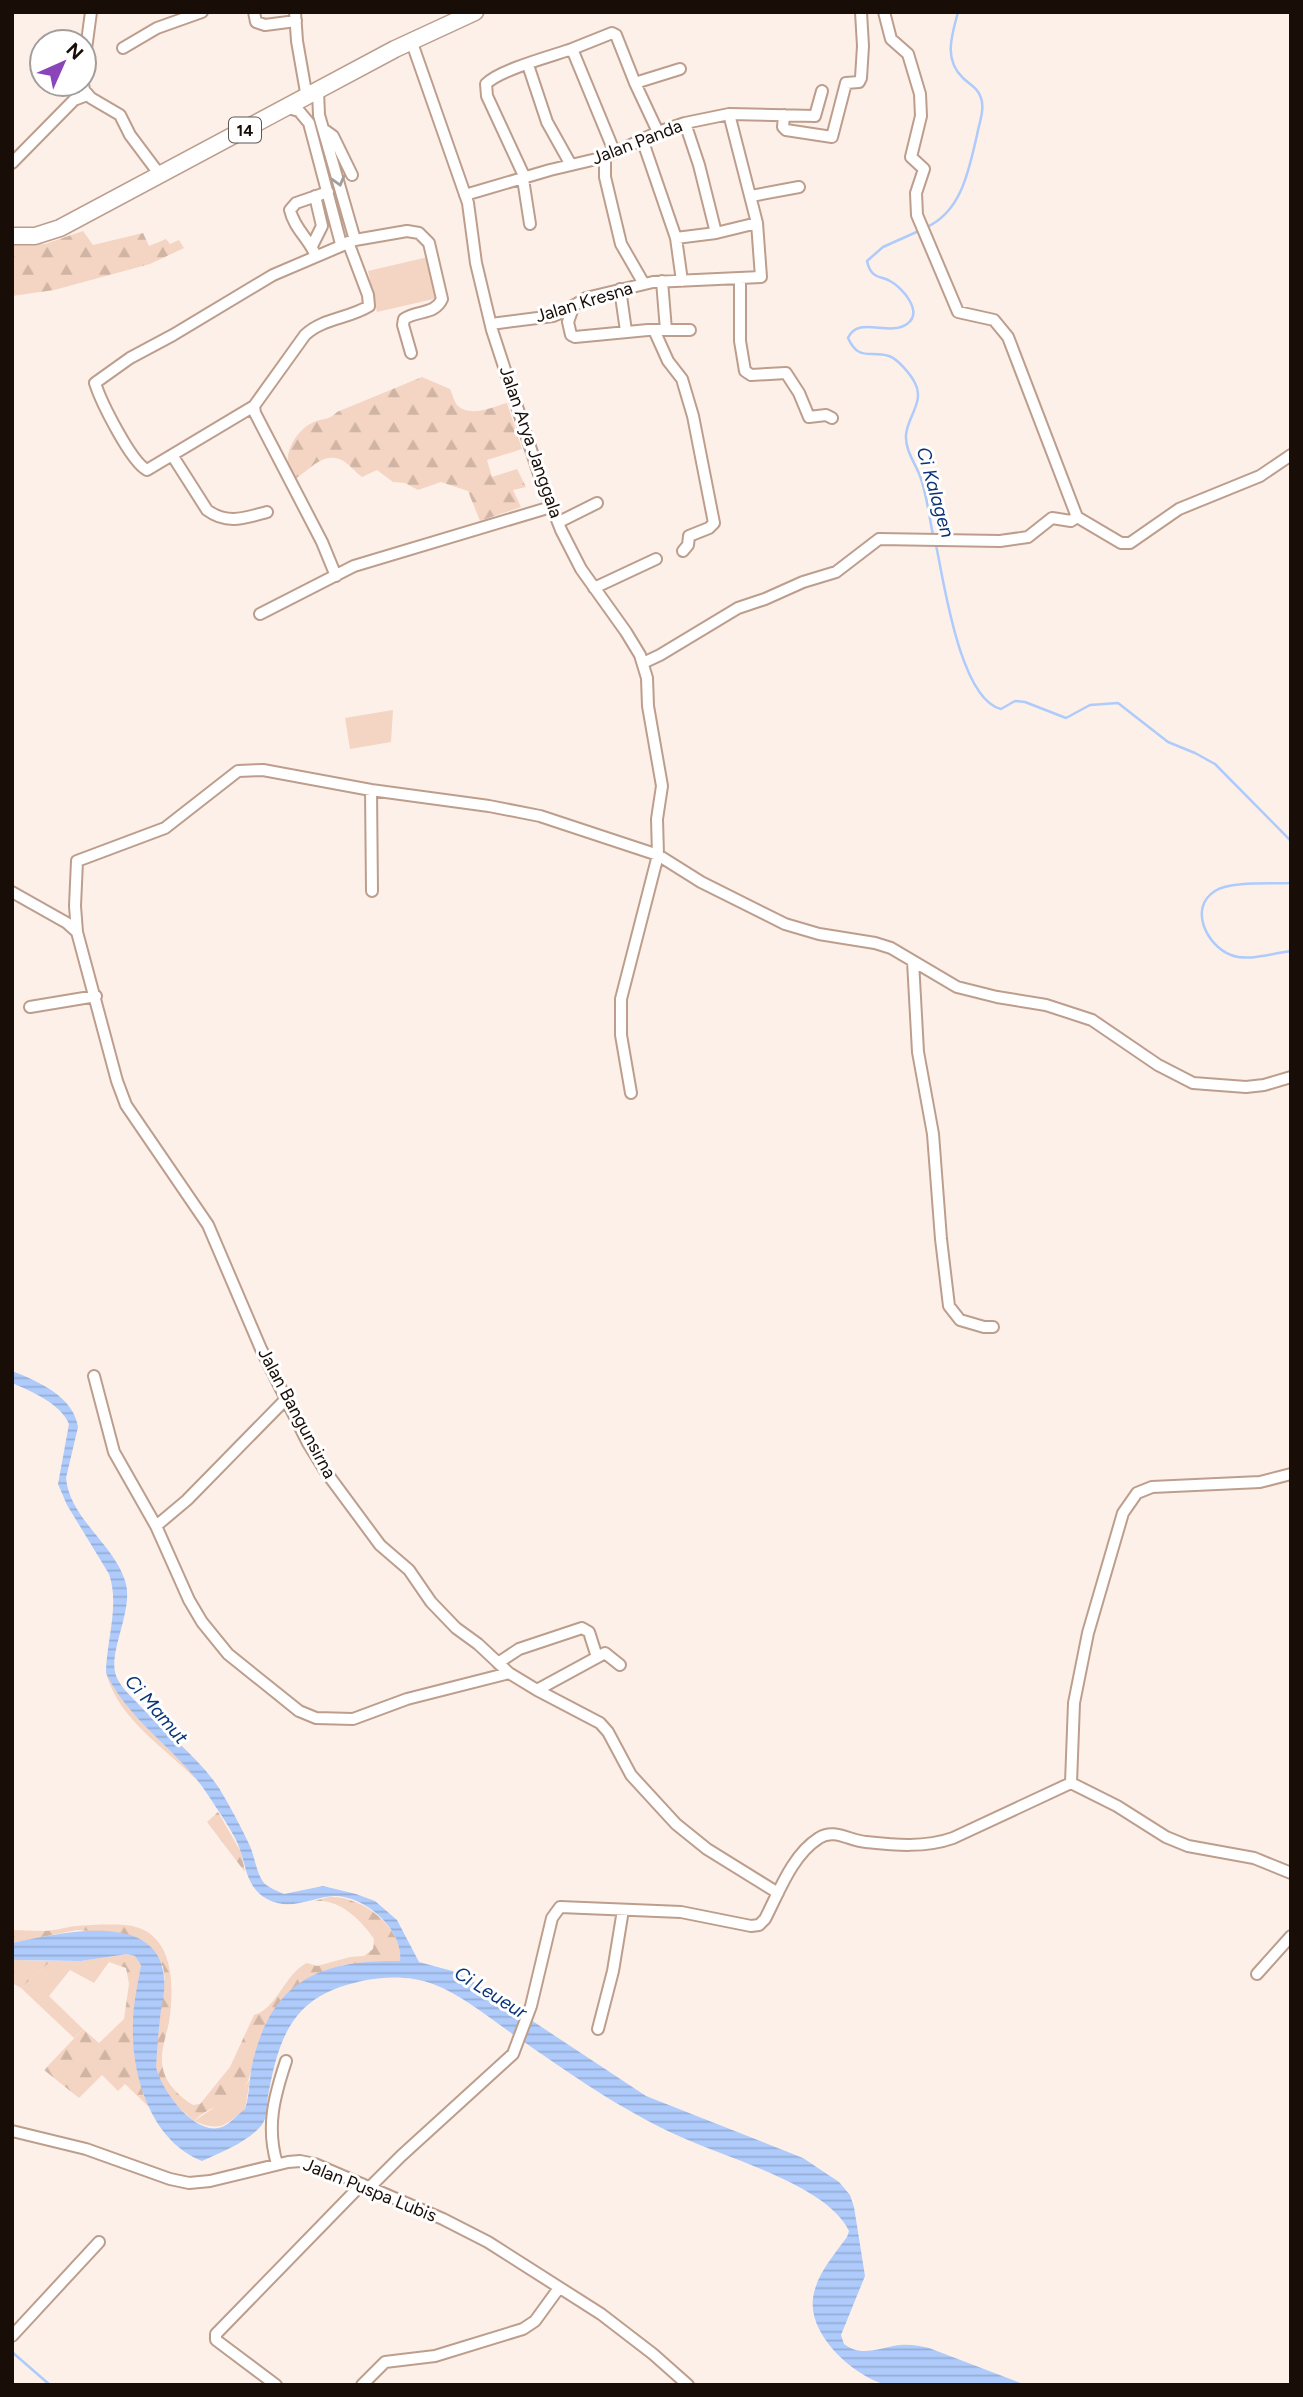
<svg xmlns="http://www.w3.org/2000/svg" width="1303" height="2397" font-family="Figtree,sans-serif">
  <defs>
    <pattern id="forest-firs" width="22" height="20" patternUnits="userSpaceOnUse" patternTransform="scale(1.75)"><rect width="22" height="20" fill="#f4d4c2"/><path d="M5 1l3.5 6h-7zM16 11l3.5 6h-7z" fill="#d0b5a5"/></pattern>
    <pattern id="water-rules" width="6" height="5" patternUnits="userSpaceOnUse" patternTransform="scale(1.75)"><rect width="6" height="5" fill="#aecbfb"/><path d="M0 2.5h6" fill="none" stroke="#95add6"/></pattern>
  </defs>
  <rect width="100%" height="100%" fill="#fdf0e9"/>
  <!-- grass -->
  <path fill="#f4d4c2" d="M428 257 438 298 377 312 368 271Z
    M393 710 391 742 350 749 345 718Z
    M106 1673 128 1706 191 1770 197 1780C164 1747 119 1720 106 1673Z
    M107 1957 109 1962 94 1983 70 1970 49 1996 83 2029 74 2038 21 1988 51 1961H81Z
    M250 2079 245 2109C224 2126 221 2132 194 2121L244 2088Z"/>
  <!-- forest -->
  <path fill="url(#forest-firs)" d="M83 231 93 245 143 233 149 246 166 239 170 244 179 240 184 248 150 264 54 290 12 296V245L45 244Z
    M422 377 450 389C452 393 454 401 457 405 470 418 493 407 507 403L522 449 487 460 492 477 517 469 526 487 513 490 521 507 480 521 468 491 441 482 418 490 405 483 393 482 377 470 362 477C356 473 351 466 345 462 325 449 310 470 295 479 293 475 289 469 288 464 286 448 298 430 312 423 323 417 327 422 337 412Z
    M218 1812 241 1852 245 1872 207 1822Z
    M329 1897C361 1895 403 1927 401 1961L342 1965 253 2061C246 2110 220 2096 194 2121 179 2108 163 2094 157 2074 152 2056 162 2000 165 1980L163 1966 102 1932 77 1930 12 1943V1930C23 1930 34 1931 44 1931 55 1931 65 1927 76 1926 88 1925 112 1924 124 1925 174 1928 175 1984 169 2022 166 2037 159 2054 163 2069 166 2084 181 2098 193 2105L200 2104 230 2067 254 2015C278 2008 284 1974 307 1963L317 1966 350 1957 364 1956 373 1949 374 1939C360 1919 340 1899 314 1901Z
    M127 1954 135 1956 141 1964 133 2023 143 2093 149 2107 125 2084 118 2091 102 2075 79 2098 44 2070 83 2029 99 2043 124 2019 129 1984 126 1968 109 1962 107 1957Z
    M12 1960 51 1961 21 1988 12 1983Z"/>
  <!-- water -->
  <path fill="url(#water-rules)" d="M12 1371C38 1381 74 1397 78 1427L66 1478C70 1520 116 1545 126 1584 133 1613 106 1655 117 1678 122 1689 133 1698 141 1707 166 1733 198 1757 219 1788 230 1806 240 1825 249 1844 255 1856 256 1874 265 1884 270 1888 277 1891 284 1894L323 1886 356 1894 375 1901 397 1920 419 1962 456 1972 475 1983 646 2096 803 2158 839 2182 850 2195 854 2207 865 2276 841 2335 844 2344C862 2358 881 2347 900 2345 910 2344 920 2346 929 2348L1026 2385 883 2384C852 2374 808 2335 813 2298 816 2275 834 2255 847 2237L849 2231C828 2185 726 2158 681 2137 619 2109 569 2073 514 2035 488 2017 462 1995 433 1984 404 1973 369 1977 340 1987 288 2005 277 2047 268 2096 266 2106 268 2118 261 2126 246 2143 222 2152 202 2161 151 2141 131 2075 133 2024 133 2004 138 1984 141 1965L135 1956 127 1954 81 1961 12 1960V1943C56 1934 158 1908 164 1977 166 1990 161 2006 160 2019 158 2035 157 2051 156 2067 161 2090 195 2137 222 2127 230 2124 238 2114 245 2109 250 2094 249 2077 253 2061 273 1979 322 1960 400 1961 404 1930 365 1896 335 1896 311 1897 291 1912 267 1899 243 1885 247 1861 236 1840 228 1824 217 1809 208 1795 179 1750 129 1722 106 1673 106 1642 120 1605 109 1574L67 1505 58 1484 69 1424C61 1404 31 1391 12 1383Z"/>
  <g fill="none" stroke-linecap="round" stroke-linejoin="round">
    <!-- stream -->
    <path stroke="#aecbfb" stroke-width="2.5" d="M927 227C962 211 969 169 977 135 979 124 985 109 981 98 978 88 970 85 963 78 943 59 952 35 958 12
      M921 230 883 247 867 261C868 266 870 272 875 275 879 278 886 278 890 281 902 287 924 312 907 324 889 337 858 315 848 338 859 362 870 350 889 356 898 359 911 375 915 383 925 401 907 418 906 435 905 450 915 463 920 476 927 495 929 516 933 535
      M936 545C944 582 960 699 1001 709L1015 701 1025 702 1066 718 1090 705 1118 703 1168 742 1195 753 1215 764 1291 841
      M1291 883C1272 884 1230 881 1215 891 1188 908 1207 946 1231 955 1248 962 1273 953 1291 951
      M12 2352 50 2385"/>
    <defs>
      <path id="minor" d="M254 12 256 22 265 25 296 21
        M295 12 297 41 307 98
        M884 12 891 39 908 54 920 94 921 116 911 157 924 169 916 193 917 215 958 312 994 320 1008 337 1077 517 1121 543H1130L1179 509 1260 476 1291 455
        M412 43 468 203 476 263 492 330 539 474 561 530 581 569 626 632 640 655 647 678 648 706 662 786 657 819 658 855 701 882 785 924 819 934 875 943 891 948 957 987 997 997 1046 1005 1092 1020 1158 1065 1193 1083 1246 1087 1264 1085 1291 1077
        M123 48 157 28 202 12
        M84 64 91 12
        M528 65 547 122 571 165
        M635 83 680 69
        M83 84 84 90 91 98 120 115 130 135 160 175
        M318 91 319 115 355 240
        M288 108 299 111 309 123 341 244
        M784 115 783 127 786 130 832 137 846 83 859 82 861 78 863 46 861 12
        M326 131 333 136 352 175
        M642 139 676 238 682 281
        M614 151 572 49 612 33 616 35 635 83 658 132
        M605 157V177L621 244 644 284
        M12 163 74 100 87 95
        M525 178 487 96 486 84C499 70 552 56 572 49
        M523 179 530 224
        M465 195 550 170 605 157 658 132 685 123 729 114 815 116 822 91
        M751 196 799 187
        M716 233 757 223
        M676 238 716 233 699 165 685 123
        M312 246 322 226 315 196
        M316 256C309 239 294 228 290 210L296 203 328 192
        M740 279V341L745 371 751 375 786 373 799 393 809 417 826 415 832 418
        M662 281 666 330
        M620 289 626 331
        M574 305 568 322 571 335 575 337 648 330H690
        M491 324 553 316 567 310 586 298 653 282 761 277 757 223 729 114
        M654 330 668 361 682 379 693 416 714 523 709 528 689 536 688 545 683 551
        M254 406 147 470C131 462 101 402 95 383L130 358 173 335 273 275 355 240 407 231 419 233 429 243 442 299C435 315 417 310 404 319L403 325 411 353
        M172 455 207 510C227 525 245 518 267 512
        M559 522 597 503
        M336 576 322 542 255 413 254 406 305 335C323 318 348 319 369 306L368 295 348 242
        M594 588 656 559
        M260 614 354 566 551 507
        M643 663 660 655 738 608 765 599 803 582 836 572 879 539 1000 541 1028 537 1052 518 1071 521 1077 517
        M371 790 372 891
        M12 892 67 923 77 932 117 1081 126 1105 208 1225 261 1349 308 1443 326 1472 380 1545 409 1570 431 1602 456 1628 478 1644 509 1673 537 1690 600 1723 608 1732 631 1775 676 1824 707 1849 778 1893
        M77 932 75 906 77 861 165 828 238 771 263 770 371 790 489 806 540 816 658 855 621 999V1035L631 1093
        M913 961 918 1052 933 1134 941 1239 949 1306 960 1320 984 1327H993
        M30 1007 96 996
        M94 1376 114 1452 156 1526 189 1600 202 1622 228 1654 299 1711 316 1718 353 1719 407 1699 509 1673
        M156 1526 187 1500 286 1399
        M498 1663 519 1649 582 1628 589 1632 597 1657
        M537 1690 605 1653 620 1665
        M1071 1783 1074 1703 1088 1633 1123 1513 1137 1493 1152 1487 1260 1482 1291 1474
        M1257 1974 1291 1936
        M598 2029 613 1971 623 1910
        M12 2131 86 2149 170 2179 189 2183 210 2181 288 2162 300 2161 315 2164 443 2219 488 2242 601 2314 653 2354 688 2385
        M277 2164C266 2127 274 2097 286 2061
        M370 2187 401 2156 513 2054 531 2006 552 1918 560 1907 681 1912 751 1926 759 1925 765 1919C779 1892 792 1855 819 1838 834 1828 850 1841 866 1842 895 1845 925 1848 953 1838L1071 1783 1117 1806 1166 1837 1188 1846 1254 1858 1291 1873
        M12 2336 99 2242
        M276 2385 216 2340V2334L362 2184
        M362 2385 385 2362 435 2356 523 2329 535 2321 559 2288"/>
      <path id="highway" d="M12 236H35L60 228 395 49 475 12"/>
    </defs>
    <!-- minor casing -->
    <use href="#minor" stroke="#bd9e8d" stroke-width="14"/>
    <!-- highway casing -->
    <use href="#highway" stroke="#bd9e8d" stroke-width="19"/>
    <!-- minor -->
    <use href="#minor" stroke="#fff" stroke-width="10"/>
    <!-- highway -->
    <use href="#highway" stroke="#fff" stroke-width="16"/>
  </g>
  <!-- one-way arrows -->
  <defs><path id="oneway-chevron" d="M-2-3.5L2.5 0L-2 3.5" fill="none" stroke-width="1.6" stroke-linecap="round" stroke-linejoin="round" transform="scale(1.75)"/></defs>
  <use stroke="#a39e9c" href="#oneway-chevron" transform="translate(339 181) rotate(74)"/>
  <g text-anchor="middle" stroke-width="6" stroke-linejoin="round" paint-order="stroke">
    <!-- shield labels -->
    <rect fill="#fff" stroke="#5d5651" stroke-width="2" x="229" y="117.5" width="32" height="25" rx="5"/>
    <g font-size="16" font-weight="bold" fill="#180d07">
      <text x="245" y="136">14</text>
    </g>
    <!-- street labels -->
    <g font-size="18" fill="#180d07" stroke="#fff">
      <text transform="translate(637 142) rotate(-21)" y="6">Jalan Panda</text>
      <text transform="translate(584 302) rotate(-17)" y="6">Jalan Kresna</text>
      <text transform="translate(531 442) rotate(71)" y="6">Jalan Arya Janggala</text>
      <text transform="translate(297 1413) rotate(62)" y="6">Jalan Bangunsirna</text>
      <text transform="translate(370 2190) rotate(22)" y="6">Jalan Puspa Lubis</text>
    </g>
    <!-- water labels -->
    <g font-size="19" font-style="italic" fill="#093477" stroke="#fff">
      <text transform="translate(936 492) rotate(74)" y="7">Ci Kalagen</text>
      <text transform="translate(157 1709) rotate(49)" y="7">Ci Mamut</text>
      <text transform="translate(491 1992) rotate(32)" y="7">Ci Leueur</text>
    </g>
  </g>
  <!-- border -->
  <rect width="1303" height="2397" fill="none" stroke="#180d07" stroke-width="28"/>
  <!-- north arrow -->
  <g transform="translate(63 63) rotate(45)"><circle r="33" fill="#ffffff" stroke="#a39e9c" stroke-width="2"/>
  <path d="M0-5L12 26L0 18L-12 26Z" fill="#8a45b9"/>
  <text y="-10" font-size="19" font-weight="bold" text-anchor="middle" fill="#180d07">N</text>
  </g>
</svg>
